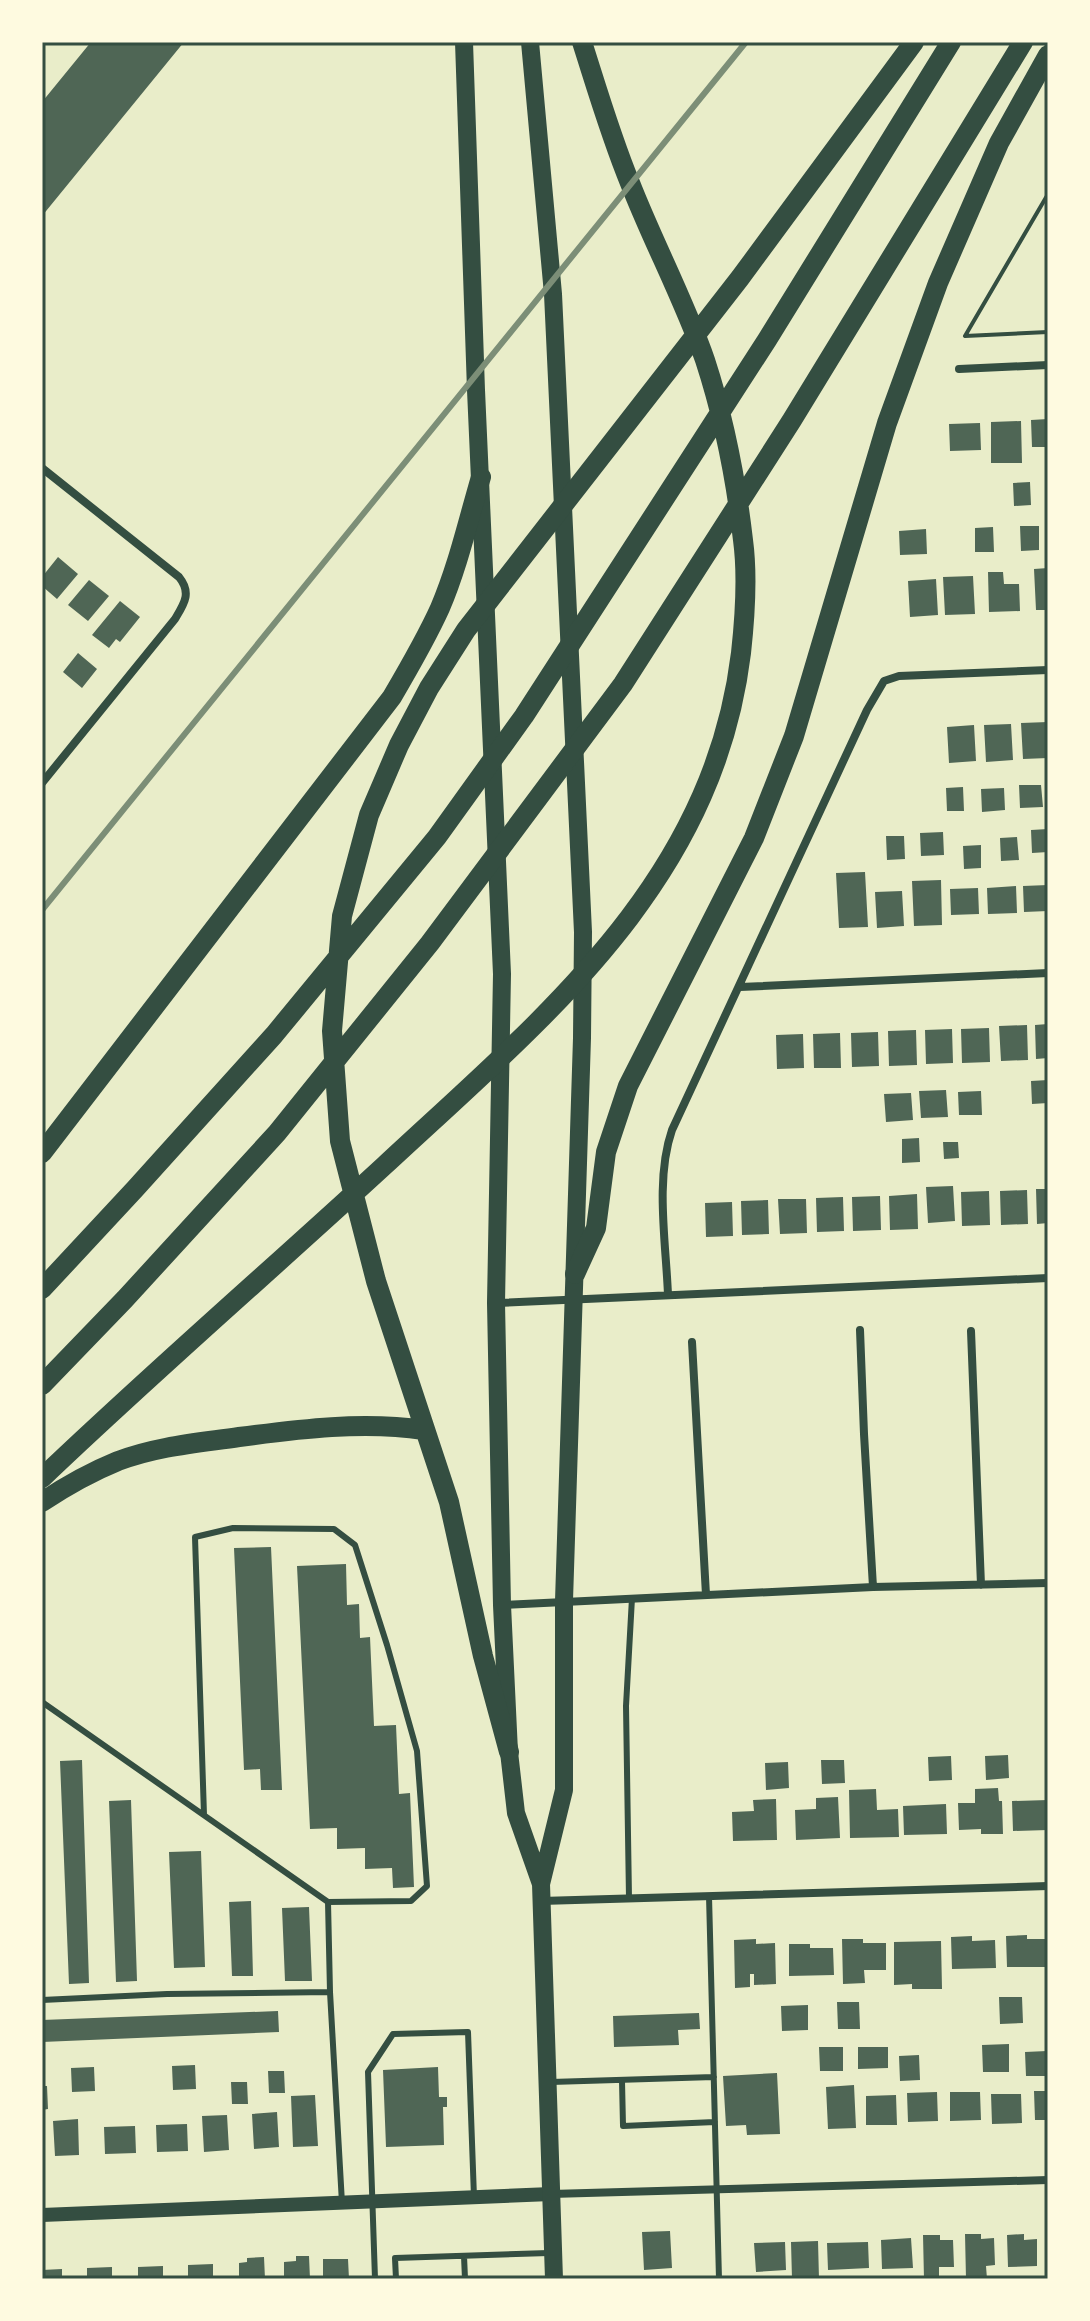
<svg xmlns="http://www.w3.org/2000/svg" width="1090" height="2321" font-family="'Titillium Web',sans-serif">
  <rect width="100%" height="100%" fill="#e9edc9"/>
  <!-- building -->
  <path fill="#4f6655" d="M91 42H184L42 216V102Z
    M1048 419V447H1032L1031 420Z
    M1021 421 1022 463H991V422Z
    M980 423 981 450 950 451 949 424Z
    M1030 482 1031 505 1014 506 1013 483Z
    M1020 526H1039V550L1021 551Z
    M993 527 994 552H975V528Z
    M926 529 927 554 900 555 899 531Z
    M58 557 78 574 57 599 42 586V577Z
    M1048 568V610H1036L1034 569Z
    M988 572H1003L1004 584H1019L1020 611 989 612Z
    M973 576 975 614 945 615 943 577Z
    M936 579 938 615 910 617 908 581Z
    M89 580 109 596 88 621 68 605Z
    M120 601 140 617 120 642 116 639 109 648 92 635Z
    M78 653 97 669 82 688 63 672Z
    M1048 722V758L1023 759 1021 723Z
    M1011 724 1013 760 986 762 984 725Z
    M974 725 976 761 949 763 947 727Z
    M1019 785H1041L1043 807 1020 808Z
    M963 787 964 811H947L946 788Z
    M1004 788 1005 810 982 812 981 789Z
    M1048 829V852L1032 853 1031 830Z
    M943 832 944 855 921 856 920 833Z
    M886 836H904L905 859 887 860Z
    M1017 837 1019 860 1001 861 1000 838Z
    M981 845V868L964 869 963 846Z
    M865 872 868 927 839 928 836 873Z
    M941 880 942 925 914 926 912 881Z
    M1048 885V911L1024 912 1023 886Z
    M1016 886 1017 913 988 914 987 888Z
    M978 888 979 914 951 915 950 889Z
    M902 891 904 926 877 928 875 892Z
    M1048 1024V1058L1036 1059 1035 1025Z
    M1027 1025 1028 1060 1001 1061 999 1026Z
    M989 1028 990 1062 962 1063 961 1029Z
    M952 1029 953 1063 926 1064 925 1030Z
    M916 1030 917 1065 889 1066 888 1031Z
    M878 1032 879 1066 852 1067 851 1033Z
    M840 1033 841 1068H814L813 1034Z
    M803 1034 804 1068 777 1069 776 1035Z
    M1048 1080V1103L1032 1104 1031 1081Z
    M946 1090 948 1117 921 1118 919 1091Z
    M981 1091 982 1115H959L958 1092Z
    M911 1093 913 1120 886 1122 884 1094Z
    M919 1138 920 1162 902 1163V1139Z
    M943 1142H958L959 1158 944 1159Z
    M953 1186 955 1221 928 1223 926 1187Z
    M1036 1189H1048V1223L1037 1224Z
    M1027 1190 1028 1224 1001 1225 1000 1191Z
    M989 1191 990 1225 962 1226 961 1192Z
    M917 1194 918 1229 890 1230 889 1196Z
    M880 1196 881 1230 853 1231 852 1197Z
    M843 1197 844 1231 817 1232 816 1198Z
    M778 1199H806L807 1233 780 1234Z
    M768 1200 769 1234 742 1235 741 1201Z
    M732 1202 733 1236 706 1237 705 1203Z
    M271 1547 282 1790H261L260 1769 244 1770 234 1548Z
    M346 1564 347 1605 359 1604 360 1638 370 1637 374 1726 396 1725 399 1794 410 1793 414 1887 393 1888 392 1868 365 1869V1848L337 1849V1828L310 1829 297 1566Z
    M1008 1755 1009 1778 986 1780 985 1756Z
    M951 1756 952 1780 929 1781 928 1757Z
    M82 1760 89 1983 69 1984 60 1761Z
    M821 1760H844L845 1783 822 1784Z
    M788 1762 789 1788 766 1790 765 1763Z
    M998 1788 999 1801H1002L1003 1834H981V1829L959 1830 958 1803H975V1789Z
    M876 1789 877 1810 898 1809 899 1837 850 1838 849 1790Z
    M838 1797 840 1838 796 1840 795 1810 816 1809V1798Z
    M776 1799 777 1840 733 1841 732 1812 754 1811 753 1800Z
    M131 1800 137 1981 116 1982 109 1801Z
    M1048 1800V1830L1013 1831 1012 1801Z
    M946 1804 947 1834 904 1835 903 1806Z
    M201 1851 205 1967 174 1968 169 1852Z
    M251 1901 253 1976H232L229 1902Z
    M309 1907 312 1981H285L282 1908Z
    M1027 1935V1939H1048V1967H1007L1006 1936Z
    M972 1936V1941L995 1940 996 1968 952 1969 951 1937Z
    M756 1939V1944L775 1943 776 1984 754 1985V1974H750V1987L735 1988 734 1940Z
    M842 1939H863V1943H886V1970H864L865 1983 843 1984Z
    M941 1941 942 1989H912V1984L894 1985V1942Z
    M789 1944H810V1948H833L834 1975 789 1976Z
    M999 1997H1022L1023 2023 1000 2024Z
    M837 2002H859L860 2029H838Z
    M808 2005V2030L782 2031 781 2006Z
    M278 2011 279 2032 42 2042V2020Z
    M699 2013 700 2029 678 2030 679 2045 614 2047 613 2016Z
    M1009 2044V2072H983L982 2045Z
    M819 2047H843V2071H820Z
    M858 2047H888V2068L858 2069Z
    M1047 2051 1048 2076H1026L1025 2052Z
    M919 2055 920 2080 900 2081 899 2056Z
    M195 2065 196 2089 173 2090 172 2066Z
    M94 2067 95 2091 72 2092 71 2068Z
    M438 2067 439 2097H447V2107H443L444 2145 386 2147 383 2070Z
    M268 2071H284L285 2093H269Z
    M777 2073 780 2134 747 2135 746 2125 726 2126 723 2076Z
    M231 2082H247L248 2104H232Z
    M854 2085 856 2128 828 2129 826 2087Z
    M42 2086H47L48 2109 42 2110Z
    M1034 2091H1048V2120H1035Z
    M937 2092 938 2121 908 2122 907 2093Z
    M950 2092H980L981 2120 950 2121Z
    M991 2094H1021L1022 2123 992 2124Z
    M315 2095 318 2146 293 2147 291 2096Z
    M896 2095 897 2125H866V2096Z
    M277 2112 279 2147 254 2149 252 2114Z
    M227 2115 229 2150 204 2152 202 2116Z
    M78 2119 79 2155 55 2156 53 2121Z
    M187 2124 188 2151 157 2152 156 2125Z
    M135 2126 136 2153 105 2154 104 2127Z
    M670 2231 672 2268 644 2270 642 2232Z
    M965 2234H981V2239L994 2238 995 2265 986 2266 987 2279H966Z
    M1024 2234V2240L1037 2239V2266L1008 2267 1007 2235Z
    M923 2235H940V2240H953L954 2267H939V2279H924Z
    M911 2238 913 2268 882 2269 881 2240Z
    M818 2241 819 2279H792L791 2242Z
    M785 2242 786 2270 756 2272 754 2243Z
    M868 2242 869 2268 828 2270 827 2243Z
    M296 2256H309L310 2279H284V2262L296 2261Z
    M264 2257 265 2279H239V2263L247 2262V2258Z
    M323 2259H348L349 2279H323Z
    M213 2264V2279H188V2265Z
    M163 2266V2279H138V2267Z
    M112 2267V2279H87V2268Z
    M62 2269V2279H42V2270Z"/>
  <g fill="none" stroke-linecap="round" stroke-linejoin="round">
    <!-- path -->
    <path stroke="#344e41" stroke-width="4" d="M1048 194 965 336 1048 332"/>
    <!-- service -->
    <path stroke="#344e41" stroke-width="6" d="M42 1702 328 1902 330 1992 342 2203
      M204 1815 195 1537 233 1528 334 1529 355 1545 387 1645 417 1751 427 1886 411 1901 328 1902
      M709 1896 719 2279
      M629 1898 626 1706 632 1598
      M42 2000 167 1994 330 1992
      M622 2081 623 2126 715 2122
      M551 2082 714 2077
      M464 2256 465 2279
      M375 2279 368 2072 393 2034 468 2032 474 2197
      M396 2279 395 2258 549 2253"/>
    <!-- minor -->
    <path stroke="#344e41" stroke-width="8" d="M959 369 1048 365
      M42 468 179 577C192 593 184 604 175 619L42 783
      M740 987 1048 973
      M668 1295C666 1243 655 1179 672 1130L867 710 884 681 899 676 1048 670
      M497 1303 1048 1278
      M860 1330 864 1434 873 1587
      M971 1331 981 1585
      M692 1342 706 1595
      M502 1605 873 1587 1048 1583
      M541 1901 1048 1886
      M551 2194 1048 2180"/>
    <!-- tertiary -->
    <path stroke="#344e41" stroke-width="14" d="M42 2215 551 2194"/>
    <!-- primary -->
    <path stroke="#344e41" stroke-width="18" d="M464 42 476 390 502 974 496 1303 502 1605 509 1752 516 1813 541 1884
      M530 42 553 294 583 932 582 1038 564 1601V1790L541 1884 554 2279"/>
    <!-- motorway -->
    <path stroke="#344e41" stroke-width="20" d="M42 1153 392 697C409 668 426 639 440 608 458 566 468 521 481 477
      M575 1274 596 1228 606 1152 628 1086 754 838 794 736 887 423 938 283 999 143 1048 55
      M42 1289 135 1189 274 1035 437 837 524 716 767 340 951 42
      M42 1385 125 1299 277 1133 430 943 623 684 792 420 1023 42
      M42 1478C154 1371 271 1270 385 1165 543 1018 713 883 741 653 745 617 748 577 743 540 736 480 724 418 705 360 684 300 653 242 630 183 611 137 597 89 582 42
      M42 1502C66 1486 91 1472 118 1461 158 1446 198 1443 239 1437 300 1429 363 1421 424 1430
      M509 1752 483 1656 449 1502 376 1281 340 1141 332 1031 342 916 369 815 399 745 429 688 466 630 740 278 914 42"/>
    <!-- rail -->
    <path stroke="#7c8e77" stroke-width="6" d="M42 910 746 42"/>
  </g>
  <!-- border -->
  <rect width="1090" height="2321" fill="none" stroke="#fefae0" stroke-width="88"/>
  <rect x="44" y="44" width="1002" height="2233" fill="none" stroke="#344e41" stroke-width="3"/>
</svg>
